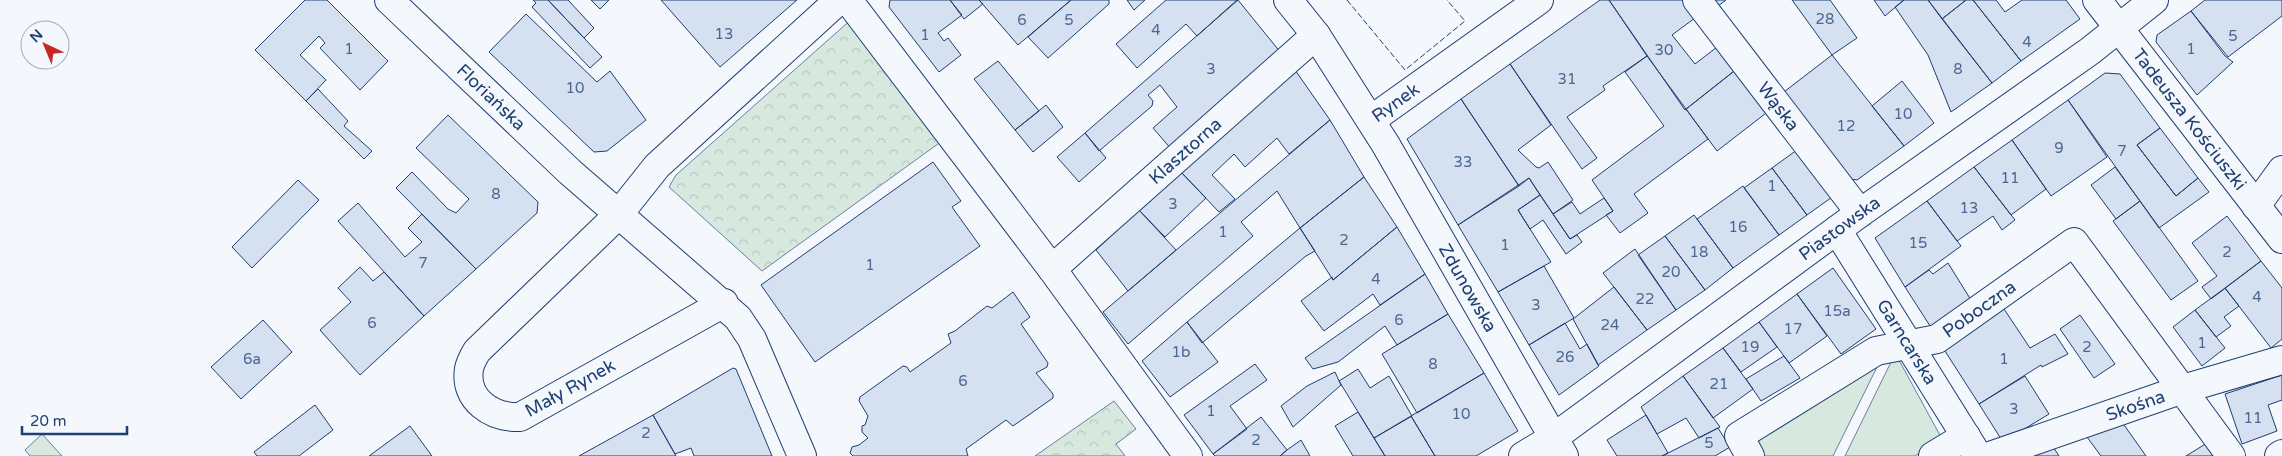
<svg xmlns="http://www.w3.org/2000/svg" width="2282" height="456" font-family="'Varela Round',sans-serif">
  <defs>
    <pattern id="forest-crowns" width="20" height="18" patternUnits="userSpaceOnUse" patternTransform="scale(1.25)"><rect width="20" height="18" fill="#d7e8df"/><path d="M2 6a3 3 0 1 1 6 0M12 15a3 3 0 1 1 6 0" fill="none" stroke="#b8c8c3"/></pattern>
  </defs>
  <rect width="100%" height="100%" fill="#f4f7fb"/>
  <!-- grass -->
  <path fill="#d7e8df" stroke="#687fa3" d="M1892 360 1900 362 1942 439 1915 456H1845Z
    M1880 361 1833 456H1761L1757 442 1760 438Z
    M42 434 62 456H30L25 450Z"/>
  <!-- forest -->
  <path fill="url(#forest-crowns)" stroke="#687fa3" d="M854 17 942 141 762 271 669 187 676 175Z
    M1114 401 1136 429 1116 444 1125 456H1035Z"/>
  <!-- building -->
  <path fill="#d5e0f0" stroke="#1d3f73" d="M305 0H327L388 61 360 90 320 48 325 43 319 36 300 55 326 80 306 101 255 50Z
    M533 0H548L602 57 590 68 532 7 536 3Z
    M548 0H568L594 28 584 38Z
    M591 0H609L600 9Z
    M661 0H797L720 67Z
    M890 0H950L962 15 938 33 944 41 948 38 961 55 939 72 889 7Z
    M950 0H979L983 4 964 19Z
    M979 0H1071L1018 45Z
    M1071 0H1109V4L1048 58 1028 37Z
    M1127 0H1145L1134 10Z
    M1166 0H1237L1197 36 1186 24 1137 68 1116 44Z
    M1238 0 1281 53 1172 150 1153 128 1177 107 1160 85 1148 95 1153 101 1152 106 1099 151 1085 133Z
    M1600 0H1609L1647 56 1603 86 1605 90 1567 117 1597 158 1582 169 1510 64Z
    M1609 0H1687L1699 15 1672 35 1695 64 1721 44 1738 68 1685 110Z
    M1707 0H1726L1714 9Z
    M1792 0H1830L1857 38 1832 55Z
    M1874 0H1904L1885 16Z
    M1904 0H1928L1992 83 1951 112 1928 55 1895 7Z
    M1928 0H1966L1942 19Z
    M1966 0H1973L2021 61 1992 83 1942 19Z
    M1973 0H1996L2005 12 2022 0H2066L2080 19 2021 61Z
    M2205 0H2282V16L2228 57 2191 11Z
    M2191 11 2225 56 2233 62 2197 95 2156 42 2157 35Z
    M526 14 597 82 610 71 646 120 607 151 594 152 489 52Z
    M1832 55 1904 146 1857 180 1844 178 1780 95Z
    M1647 56 1708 139 1634 194 1648 213 1620 233 1606 215 1613 211 1592 180 1664 126 1625 72Z
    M998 61 1039 111 1015 130 974 79Z
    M1510 64 1551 125 1518 150 1536 167 1539 168 1548 162 1573 200 1553 214 1529 178 1519 186 1461 99Z
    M1738 68 1770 110 1717 151 1686 109Z
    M1295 70 1330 120 1289 154 1277 138 1245 167 1234 154 1212 175 1235 199 1219 212 1180 171Z
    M2105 73 2120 74 2160 128 2137 145 2176 196 2198 178 2209 192 2159 228 2068 100Z
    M1902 81 1934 123 1904 146 1872 106Z
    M318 89 348 121 344 126 372 151 364 159 306 101Z
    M1461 99 1519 186 1458 225 1407 139Z
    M2068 100 2107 157 2051 196 2012 140Z
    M1046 105 1063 127 1033 152 1015 130Z
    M448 115 538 202 537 213 476 269 396 188 412 172 448 209 456 213 469 199 416 148Z
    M1330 120 1364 177 1300 228 1277 191 1241 222 1253 236 1128 344 1103 312Z
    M2160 128 2198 178 2176 196 2137 145Z
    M1085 133 1106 158 1079 182 1057 157Z
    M2012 140 2046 189 2011 215 1974 167Z
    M1801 147 1835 195 1807 215 1772 168Z
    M933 162 961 201 952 207 980 246 815 362 761 285Z
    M1974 167 2015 220 2002 230 1993 216 1957 241 1927 201Z
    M2115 167 2140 201 2116 219 2091 185Z
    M1772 168 1807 215 1779 235 1744 188Z
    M1180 171 1206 198 1165 237 1139 210Z
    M1364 177 1397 227 1333 280 1300 228Z
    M1529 178 1540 195 1518 210 1551 262 1498 292 1458 225Z
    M298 180 319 200 252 268 232 247Z
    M1743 186 1779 235 1733 268 1697 219Z
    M1540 195 1570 239 1577 235 1582 242 1566 254 1543 220 1530 229 1518 210Z
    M1604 198 1613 211 1570 239 1553 214 1572 202 1580 214Z
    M1927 201 1961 246 1905 287 1875 238Z
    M2140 201 2198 281 2171 300 2113 221Z
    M358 203 405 257 422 242 408 228 422 214 476 269 424 316 338 221Z
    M1139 210 1176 250 1128 291 1096 250Z
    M1694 215 1733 268 1705 290 1665 236Z
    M2227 216 2261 261 2211 299 2202 287 2217 276 2192 243Z
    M1397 227 1425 274 1380 305 1373 294 1324 331 1301 301 1332 277 1333 280Z
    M1300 228 1315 251 1306 256 1202 343 1187 322Z
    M1665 236 1705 290 1676 310 1638 255Z
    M1635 249 1676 310 1647 330 1603 273Z
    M2261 261 2282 288V339L2271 348 2225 288Z
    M1948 263 1971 300 1932 329 1905 287 1929 270 1933 274Z
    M1544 266 1574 318 1529 345 1498 292Z
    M360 267 373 281 384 272 424 316 360 375 320 330 351 302 338 288Z
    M1833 268 1876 329 1841 354 1797 294Z
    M1425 274 1448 314 1397 345 1385 326 1338 362 1313 369 1305 358Z
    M1614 287 1647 330 1598 365 1573 319Z
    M2225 288 2239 306 2224 317 2231 326 2216 337 2195 310Z
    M1013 292 1030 317 1021 324 1048 363 1047 367 1036 373 1053 394V398L1013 426 1006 420 966 449 968 456H853L850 453 852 447 859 445 868 438 862 432V426L865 425 868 416 859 401 860 397 903 366 907 367 910 372 951 343 948 334 955 331 987 306 992 308Z
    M1797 294 1827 336 1789 363 1759 322Z
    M2002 306 2030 348 2055 334 2068 354 2042 367 2041 365 1979 404 1943 348Z
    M2195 310 2225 348 2202 366 2173 327Z
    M1448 314 1484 373 1417 413 1382 354Z
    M2080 315 2115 364 2094 378 2060 329Z
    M263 320 292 352 241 399 211 367Z
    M1187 322 1218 362 1170 397 1142 361Z
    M1759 322 1777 347 1741 372 1723 348Z
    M1565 323 1580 349 1587 344 1599 366 1559 395 1529 345Z
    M1723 348 1753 389 1713 418 1683 376Z
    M1784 356 1800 378 1761 401 1746 379Z
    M1255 364 1267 380 1230 406 1247 429 1213 454 1184 415Z
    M733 368 736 369 772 456H694L691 448 675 454 653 415Z
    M1358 369 1370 388 1389 376 1412 416 1374 438 1339 381Z
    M1335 372 1341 385 1293 427 1281 406 1307 386Z
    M1484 373 1518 431 1476 456H1435L1411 416Z
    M2282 375V400L2268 405 2277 431 2242 444 2225 394Z
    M1683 376 1720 427 1699 438 1686 418 1657 434 1641 407Z
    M2025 376 2049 414 2003 442 1979 404Z
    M315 405 333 430 299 456H257L254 452Z
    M1358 412 1374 438 1385 456H1353L1335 426Z
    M653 415 676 456H579Z
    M1646 415 1668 453 1662 456H1617L1607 440Z
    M1411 416 1435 456H1385L1374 438Z
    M1261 417 1287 450 1280 456H1215L1213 454Z
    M2122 422 2146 456H2101L2084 433Z
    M410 426 432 456H369Z
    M1718 428 1730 447 1715 456H1662Z
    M1301 440 1310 456H1280L1287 450Z
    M2050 442 2059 456H2025Z
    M2207 443 2217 456H2186Z"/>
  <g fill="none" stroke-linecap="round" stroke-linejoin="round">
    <defs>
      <g id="minor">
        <path id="s1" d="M389 0 570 172 738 318 752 339 802 456"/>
        <path d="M848 0 1052 269 1188 456"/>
        <path id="s2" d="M1288 0 1316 35 1386 145 1564 456"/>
        <path id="s3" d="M1697 0 1860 213"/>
        <path id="s4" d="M2097 0 2282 239"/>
        <path id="s5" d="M1371 120 1539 0"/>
        <path d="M2256 206 2282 170"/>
        <path id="s6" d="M1837 230 1978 456"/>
        <path id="s7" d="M1052 269 1316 35"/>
        <path d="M724 303 520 417C492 418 464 400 469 369 470 363 474 356 477 351L618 215 657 166 839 0"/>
        <path id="s8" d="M1523 456 1553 438 1860 213 2090 51 2154 0"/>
        <path id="s9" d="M1750 456 1739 436 1876 351 1937 339 2074 242 2231 456"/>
        <path d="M1933 456 1966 436"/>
        <path id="s10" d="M1990 456 2183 389 2282 360"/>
        <path d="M2279 456 2282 454"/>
      </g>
    </defs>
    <!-- minor casing -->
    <use href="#minor" stroke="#1d3f73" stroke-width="30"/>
    <!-- minor -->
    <use href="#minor" stroke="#f4f7fb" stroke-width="28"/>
    <!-- fence -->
    <path stroke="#1d3f73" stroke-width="1" stroke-dasharray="6 2.5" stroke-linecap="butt" d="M1347 0 1405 70 1465 21 1447 0"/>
  </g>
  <g text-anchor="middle" stroke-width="4" stroke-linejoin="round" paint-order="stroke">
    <!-- number labels -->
    <g font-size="15" fill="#4b6792">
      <text x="1825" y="24">28</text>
      <text x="1022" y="25">6</text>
      <text x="1069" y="25">5</text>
      <text x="1156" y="35">4</text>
      <text x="724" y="39">13</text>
      <text x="925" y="40">1</text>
      <text x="2233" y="41">5</text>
      <text x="2027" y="47">4</text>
      <text x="349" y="54">1</text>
      <text x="2191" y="54">1</text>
      <text x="1664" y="55">30</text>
      <text x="1211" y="74">3</text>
      <text x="1958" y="74">8</text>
      <text x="1567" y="84">31</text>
      <text x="575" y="93">10</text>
      <text x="1903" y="119">10</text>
      <text x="1846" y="131">12</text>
      <text x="2059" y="153">9</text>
      <text x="2122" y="156">7</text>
      <text x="1463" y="167">33</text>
      <text x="2010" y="183">11</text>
      <text x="1772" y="191">1</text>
      <text x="496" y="199">8</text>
      <text x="1173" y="209">3</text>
      <text x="1969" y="213">13</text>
      <text x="1738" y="232">16</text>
      <text x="1223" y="237">1</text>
      <text x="1344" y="245">2</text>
      <text x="1918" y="248">15</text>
      <text x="1505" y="250">1</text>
      <text x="1699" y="257">18</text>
      <text x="2227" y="257">2</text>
      <text x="423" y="268">7</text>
      <text x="870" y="270">1</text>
      <text x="1671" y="277">20</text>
      <text x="1376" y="284">4</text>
      <text x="2257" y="302">4</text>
      <text x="1645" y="304">22</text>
      <text x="1536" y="310">3</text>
      <text x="1837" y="316">15a</text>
      <text x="1399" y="325">6</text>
      <text x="372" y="328">6</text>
      <text x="1610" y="330">24</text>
      <text x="1793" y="334">17</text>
      <text x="2202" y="348">1</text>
      <text x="1750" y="352">19</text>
      <text x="2087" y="352">2</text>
      <text x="1181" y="357">1b</text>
      <text x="1565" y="362">26</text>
      <text x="252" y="364">6a</text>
      <text x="2004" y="364">1</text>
      <text x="1433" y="369">8</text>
      <text x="963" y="386">6</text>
      <text x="1719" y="389">21</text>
      <text x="2014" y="414">3</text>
      <text x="1211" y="416">1</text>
      <text x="1461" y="419">10</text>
      <text x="2253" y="423">11</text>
      <text x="646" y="438">2</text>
      <text x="1256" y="445">2</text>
      <text x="1709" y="448">5</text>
    </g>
    <!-- street labels -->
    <g font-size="18" fill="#1d3f73" stroke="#f4f7fb">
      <text dy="6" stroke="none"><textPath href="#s1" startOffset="141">Floriańska</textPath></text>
      <text dy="6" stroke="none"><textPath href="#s5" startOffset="30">Rynek</textPath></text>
      <text dy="6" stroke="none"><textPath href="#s3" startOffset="134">Wąska</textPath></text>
      <text dy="6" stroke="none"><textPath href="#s4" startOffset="151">Tadeusza Kościuszki</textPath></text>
      <text dy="6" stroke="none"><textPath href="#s7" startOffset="178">Klasztorna</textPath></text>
      <text dy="6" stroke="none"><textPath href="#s8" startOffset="390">Piastowska</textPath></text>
      <text dy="6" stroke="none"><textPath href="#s2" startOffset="340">Zdunowska</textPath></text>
      <text dy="6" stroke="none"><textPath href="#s9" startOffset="298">Poboczna</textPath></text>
      <text dy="6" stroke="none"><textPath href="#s6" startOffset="132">Garncarska</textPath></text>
      <text transform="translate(570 388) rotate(-29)" y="6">Mały Rynek</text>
      <text dy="6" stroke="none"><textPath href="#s10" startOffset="154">Skośna</textPath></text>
    </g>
  </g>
  <!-- north arrow -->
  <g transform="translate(45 45) rotate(316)"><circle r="24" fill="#f4f7fb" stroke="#9eadc5"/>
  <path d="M0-4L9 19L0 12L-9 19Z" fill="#c62828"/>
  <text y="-8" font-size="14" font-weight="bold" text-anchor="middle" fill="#1d3f73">N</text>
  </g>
  <!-- scale -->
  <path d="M22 426v8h105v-8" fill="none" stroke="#1d3f73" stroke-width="2.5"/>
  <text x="30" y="426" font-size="15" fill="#1d3f73" stroke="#f4f7fb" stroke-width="4" paint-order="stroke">20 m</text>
</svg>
